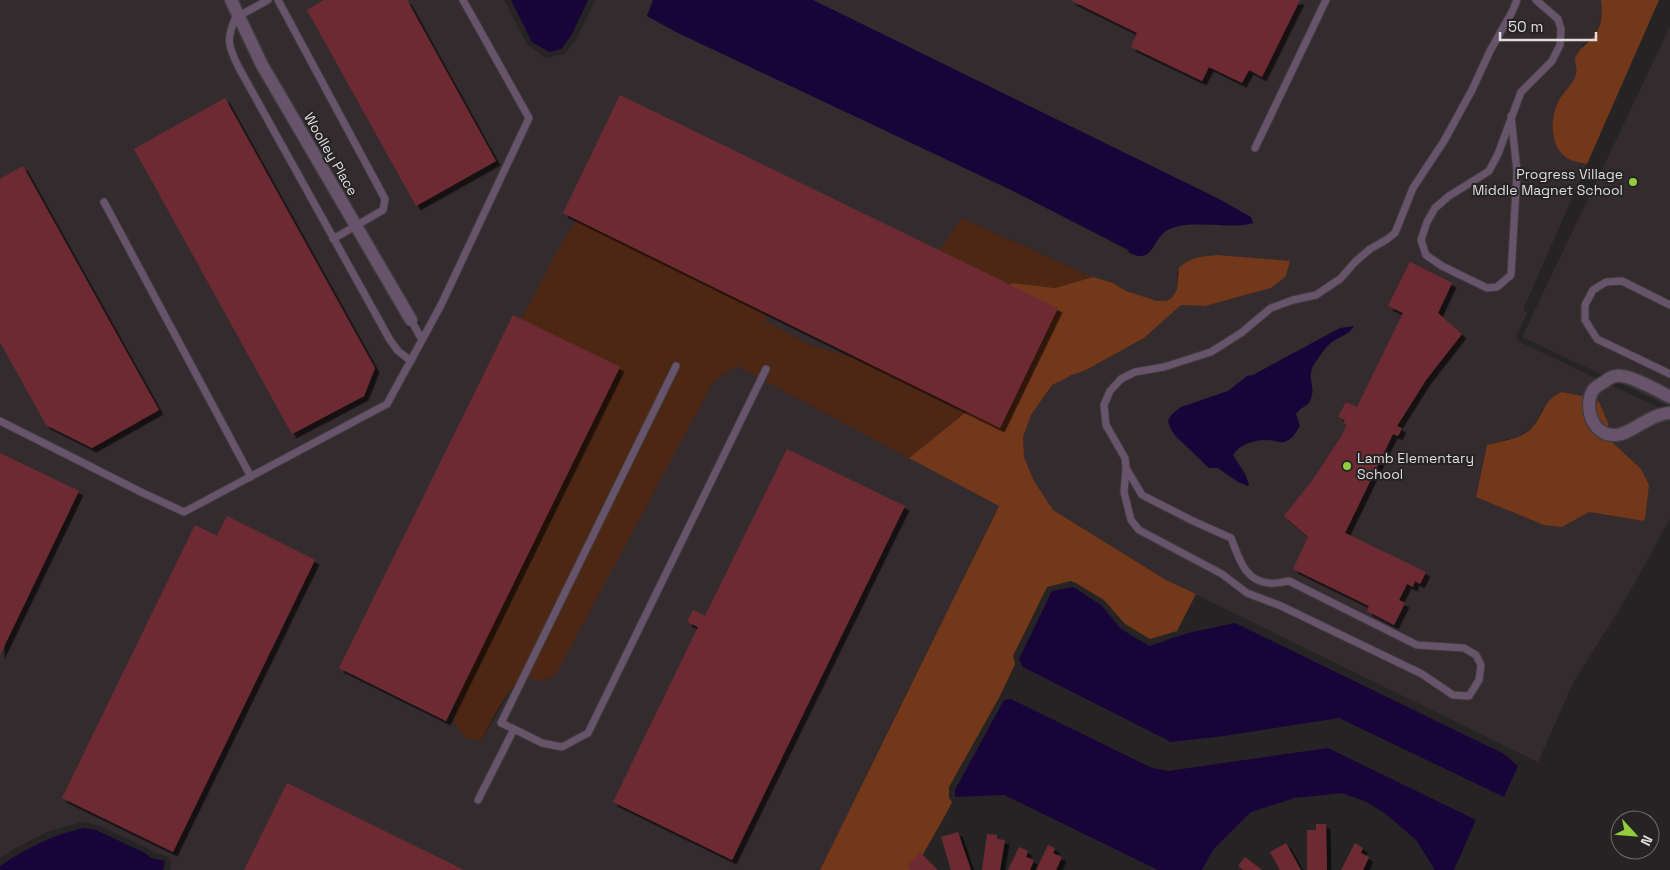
<svg xmlns="http://www.w3.org/2000/svg" width="1670" height="870" font-family="'Space Grotesk',sans-serif">
  <defs>
    <filter id="shadow"><feDropShadow dx="4.5" dy="4.5" stdDeviation="0" flood-color="#0009"/></filter>
  </defs>
  <rect width="100%" height="100%" fill="#252324"/>
  <!-- built -->
  <path fill="#342b2f" fill-rule="evenodd" d="M0 0H223L255 68 408 329 421 324 268 62 239 0H504L527 44 545 58 565 54 577 38 595 0H653L647 16 676 32 1009 189 1129 251 1147 255 1164 231 1184 224 1240 226 1253 222 1219 199 813 0H1601L1603 13 1598 29 1591 39 1582 45 1577 73 1571 85 1560 99 1554 115 1553 136 1563 155 1574 161 1587 164 1523 310 1527 313 1516 338 1520 342 1670 413V519L1624 602 1573 683 1538 762 1166 580 1053 510 1034 481 1024 457 1023 437 1031 415 1052 385 1067 378 1068 376 1086 370 1144 338 1181 305 1205 306 1271 288 1286 276 1290 262 1218 255 1177 272V289L1172 298 1166 301H1157L1125 291 1113 283 1092 277 962 218 876 365 811 345 765 321 769 301 509 586 456 703 481 741 511 690 522 678 529 677 713 382 737 366 999 505 820 870H170L171 862 167 856 154 853 147 848 98 825 82 822 47 832 14 849 0 858ZM1340 328 1332 342 1315 361 1310 371 1309 378 1312 384 1309 404 1299 409 1295 414 1299 420 1291 437 1284 442 1262 440 1246 444 1237 449 1233 455 1245 474 1238 482 1218 468H1209L1185 444 1176 438 1209 398 1228 391 1248 376 1253 375ZM1543 408 1608 423 1611 441 1641 469 1649 485 1646 513 1644 521 1589 512 1562 527 1476 497 1487 445 1517 437 1532 428Z
    M1670 27V407L1522 337Z"/>
  <!-- green -->
  <path fill="#4d2714" d="M611 166 769 301 765 321 811 345 876 365 908 295 962 218 1092 277 1055 288 1011 283 980 401 909 458 737 366 713 382 555 676 539 681C534 679 529 676 524 678 509 684 488 727 481 741L466 738 455 724 456 703 509 586 450 455 559 248Z"/>
  <!-- forest -->
  <path fill="#73381a" d="M1601 0H1659L1587 164C1578 162 1568 161 1562 154 1549 140 1551 116 1559 100 1564 91 1573 85 1576 74 1578 68 1573 62 1576 56 1581 47 1585 46 1591 39 1602 29 1603 14 1601 0Z
    M1218 255 1290 261 1286 276 1271 288 1205 306 1181 305 1144 338 1086 370 1069 376 1067 378 1052 385 1031 415 1023 437 1024 457 1034 481 1053 510 1166 580 1196 594 1177 631 1150 639 1125 624 1104 600 1076 583 1071 581 1047 587 1013 656 1015 664 1000 696 949 787V798L952 802 946 814 914 870H820L999 506 909 458 980 401 1011 283 1055 288 1093 277 1113 283 1126 291 1157 301H1166L1172 298 1177 289 1179 268C1190 257 1203 256 1218 255Z
    M1562 392 1591 398 1599 402 1608 423 1611 441 1641 469 1649 485 1646 513 1644 521 1589 512 1562 527 1544 525 1476 497 1487 445C1502 441 1521 439 1532 428 1543 415 1545 398 1562 392Z"/>
  <!-- water -->
  <path fill="#190439" d="M511 0H588L571 36 561 49 549 52 532 42Z
    M653 0H813L1219 199 1251 217 1253 223C1227 230 1198 219 1172 228 1150 236 1156 267 1128 252L1129 250 1009 189 676 32 647 16Z
    M1354 326C1349 335 1340 336 1332 342 1326 346 1321 354 1317 360 1303 379 1318 384 1310 401 1307 406 1300 408 1296 414L1300 426C1296 433 1291 440 1284 442 1280 443 1275 441 1272 440 1258 439 1240 443 1233 455L1245 474 1249 484 1248 486 1238 482 1218 468H1209C1201 461 1194 453 1186 446 1177 437 1172 435 1168 421L1172 414 1181 407 1228 391 1247 376 1253 375 1340 328Z
    M1073 587 1101 605 1121 629 1149 646 1188 633 1235 623 1504 754 1518 766 1504 797 1339 718 1224 736 1171 742 1023 667 1019 659 1052 591Z
    M1011 699 1152 768 1168 771 1328 748 1476 820 1454 870H1435L1416 840 1386 814 1367 802 1342 793 1295 798 1251 812 1213 850 1202 870H1158L1004 795 955 797V790L1004 700Z
    M83 828 96 830 145 853 151 858 165 861 163 870H0V866C26 848 53 835 83 828Z"/>
  <!-- building -->
  <path fill="#6d2c31" filter="url(#shadow)" d="M324 0H407L496 161 416 206 307 10Z
    M1070 0H1300L1262 77 1249 70 1242 83 1209 67 1202 81 1131 47 1137 33Z
    M620 95 1058 308 1000 428 563 213Z
    M225 98 375 368 364 396 292 434 134 149Z
    M23 166 159 410 92 448 46 425 0 342V179Z
    M1410 262 1452 283 1438 313 1462 334 1426 380 1397 426 1402 428 1398 436 1393 434 1345 533 1426 572 1420 584 1415 581 1413 587 1407 584 1399 600 1405 603 1394 625 1367 611 1369 606 1293 569 1308 537 1284 516 1314 478 1342 435 1347 425 1343 423 1345 420 1338 417 1346 402 1357 407 1403 313 1388 306Z
    M513 315 620 367 446 721 339 668Z
    M787 449 905 506 732 860 613 802 698 627 687 622 693 610 705 616Z
    M0 453 79 491 0 655Z
    M227 516 315 560 173 852 62 798 195 525 217 536Z
    M287 783 464 870H244Z
    M1316 824H1326L1327 870H1307V830H1316Z
    M958 832 971 870H951L941 837Z
    M987 834 997 835V839L1005 840 1000 870H982Z
    M1286 843 1301 870H1280L1270 852Z
    M1355 843 1363 848 1361 853 1369 857 1363 870H1341Z
    M1048 845 1055 848 1053 853 1062 857 1056 870H1036Z
    M1019 847 1028 851 1026 857 1034 860 1030 870H1008Z
    M920 852 938 870H910L907 866Z
    M1245 857 1262 870H1243L1238 866Z"/>
  <g fill="none" stroke-linecap="round" stroke-linejoin="round">
    <defs>
      <path id="lane" d="M278 0 385 199 383 210 333 239
        M237 14C226 39 227 44 239 68L390 340 398 351 411 361
        M239 16 268 0
        M1511 116 1517 171 1511 275 1497 287 1487 288 1442 266 1426 255 1421 240 1427 222 1435 208 1449 196 1489 171 1498 154 1521 92 1552 61 1560 45 1561 29 1558 19 1536 0
        M1255 148 1326 0
        M104 202 251 477
        M1670 305 1622 281 1606 282 1593 290 1585 305V320L1597 339 1670 374
        M411 320 422 340 441 305 529 118 463 0
        M0 421 143 493 184 512 387 404 422 340
        M1126 468 1142 495 1193 521 1231 538C1239 557 1244 581 1269 583 1275 584 1283 582 1289 581L1417 645 1464 648 1476 655 1481 665 1479 680 1469 696 1453 695 1422 674 1281 606 1247 593 1222 574 1139 530 1131 520 1124 492 1126 468 1125 458 1106 425 1104 405 1110 391 1121 379 1135 372 1164 367 1211 352 1241 333 1271 308 1293 300 1316 295 1340 279 1355 262 1370 249 1386 240 1395 233 1413 188 1444 141 1472 90 1490 51 1512 12 1517 0
        M514 729 501 723 676 366
        M478 800 514 729 542 743 562 747 588 733 766 369"/>
      <path id="street" d="M231 0 262 65 411 320
        M1670 397C1661 392 1631 376 1621 376 1614 375 1609 378 1604 382 1600 385 1594 387 1592 392 1584 409 1593 435 1614 435 1629 436 1649 414 1670 413"/>
    </defs>
    <!-- lane casing -->
    <use href="#lane" stroke="#3f3d3e" stroke-width="9"/>
    <!-- street casing -->
    <use href="#street" stroke="#3f3d3e" stroke-width="15"/>
    <!-- lane -->
    <use href="#lane" stroke="#67546a" stroke-width="7"/>
    <!-- street -->
    <use href="#street" stroke="#67546a" stroke-width="12"/>
  </g>
  <!-- markers -->
  <g fill="#93cc3d" stroke="#252324" stroke-width="2">
    <circle cx="1633" cy="182" r="5"/>
    <circle cx="1347" cy="466" r="5"/>
  </g>
  <g text-anchor="middle" stroke-width="4" stroke-linejoin="round" paint-order="stroke">
    <!-- street labels -->
    <g font-size="14" fill="#dfddde" stroke="#252324">
      <text transform="translate(331 154) rotate(60)" y="5">Woolley Place</text>
    </g>
    <!-- poi labels -->
    <g font-size="14" fill="#dfddde" stroke="#252324" text-anchor="end">
      <text x="1623" y="179">Progress Village<tspan x="1623" dy="16">Middle Magnet School</tspan></text>
      <text x="1357" y="463" text-anchor="start">Lamb Elementary<tspan x="1357" dy="16">School</tspan></text>
    </g>
  </g>
  <!-- north arrow -->
  <g transform="translate(1635 835) rotate(116)"><circle r="24" fill="#252324" stroke="#6f6d6e"/>
  <path d="M0-4L9 19L0 12L-9 19Z" fill="#93cc3d"/>
  <text y="-8" font-size="14" font-weight="bold" text-anchor="middle" fill="#dfddde">N</text>
  </g>
  <!-- scale -->
  <path d="M1500 32v8h96v-8" fill="none" stroke="#dfddde" stroke-width="2.5"/>
  <text x="1508" y="32" font-size="15" fill="#dfddde" stroke="#252324" stroke-width="4" paint-order="stroke">50 m</text>
</svg>
